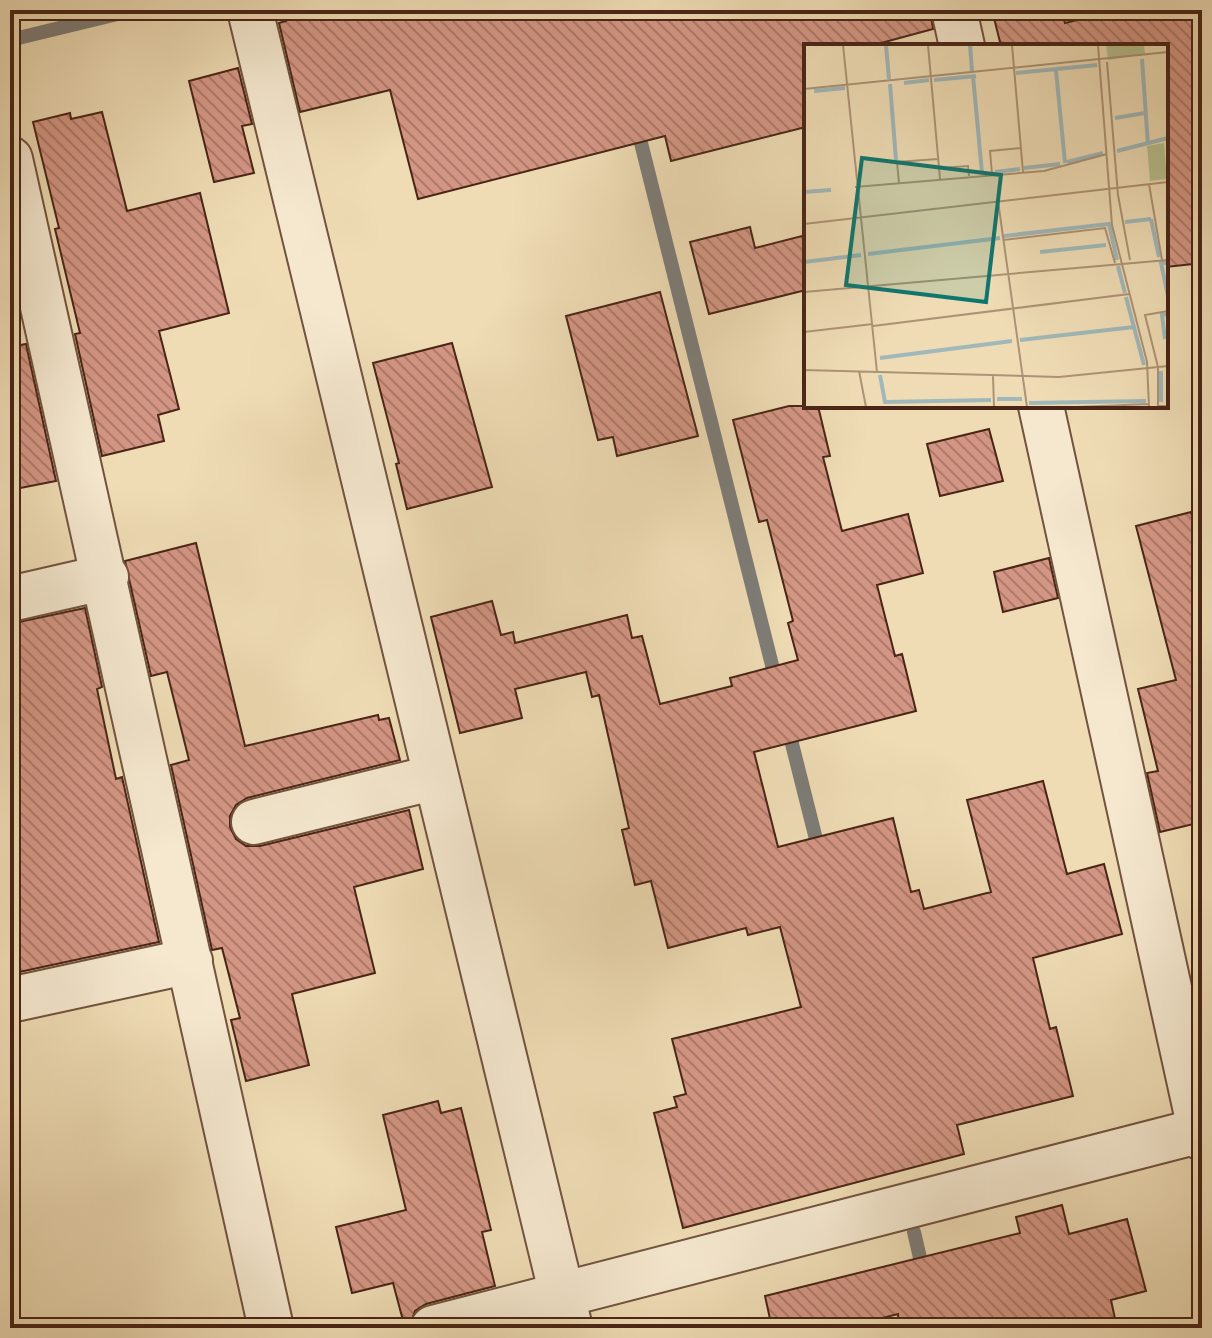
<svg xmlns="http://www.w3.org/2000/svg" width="1212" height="1338" font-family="'IM FELL Great Primer',serif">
  <defs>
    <pattern id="building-back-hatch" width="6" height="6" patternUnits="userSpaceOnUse" patternTransform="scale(2)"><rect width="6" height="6" fill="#d49684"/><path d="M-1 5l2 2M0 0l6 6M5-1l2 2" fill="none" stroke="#ae7a6b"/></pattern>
  </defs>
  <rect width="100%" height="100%" fill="#efdcb5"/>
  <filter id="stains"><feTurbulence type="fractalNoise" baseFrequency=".0025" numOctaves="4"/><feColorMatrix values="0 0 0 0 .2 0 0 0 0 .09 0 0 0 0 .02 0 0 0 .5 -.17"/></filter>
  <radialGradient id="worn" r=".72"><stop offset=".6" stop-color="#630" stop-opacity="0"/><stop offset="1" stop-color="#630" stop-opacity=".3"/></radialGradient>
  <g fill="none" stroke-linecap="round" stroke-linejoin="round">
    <!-- stream -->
    <path stroke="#7d7d78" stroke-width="14" d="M10 40 134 10
      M637 127 777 685
      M787 724 820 855
      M914 1232 924 1275"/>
  </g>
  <!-- building -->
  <path fill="url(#building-back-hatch)" stroke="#492516" stroke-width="2" d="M284 10H930L933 29 870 46H806V127L671 161 665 136 418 199 390 90 300 112 279 23 286 21Z
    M992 10H1061L1065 23 1118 10H1202V263L1166 267V46H1001Z
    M238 68 252 124 242 126 254 173 214 182 189 81Z
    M102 112 127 211 200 193 229 313 159 331 179 409 158 415 164 441 102 456 75 334 80 333 55 229 59 228 33 122 70 113 71 119Z
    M750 227 755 248 806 235V290L709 314 690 242Z
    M660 292 698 436 617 456 613 437 598 440 566 316Z
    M452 343 492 487 407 509 396 464 399 463 373 363Z
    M26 344 56 481 10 490V347Z
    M789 406H818L830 456 823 457 842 531 908 514 923 573 877 585 895 656 902 654 916 711 754 752 778 847 893 818 911 892 919 890 924 909 991 892 967 800 1043 781 1067 874 1104 864 1122 934 1033 958 1050 1029 1056 1027 1073 1096 957 1125 964 1154 683 1228 654 1113 677 1107 674 1097 686 1094 672 1039 801 1007 780 927 748 935 746 928 668 948 651 881 635 885 622 830 629 828 599 695 592 697 586 672 515 689 522 718 460 733 431 617 492 601 501 635 513 632 515 643 627 615 632 638 642 636 660 704 732 686 730 678 798 660 788 623 793 621 767 520 759 522 733 420Z
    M989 429 1003 481 940 496 927 444Z
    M1191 512 1196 533 1202 531V822L1160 832 1147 773 1158 771 1138 689 1176 680 1136 526Z
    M196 543 245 746 378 715 379 720 389 718 400 760 247 798 236 805 230 816V827L236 839 246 846H260L409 810 423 869 354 887 375 973 292 994 309 1065 246 1081 231 1020 240 1018 222 948 212 950 171 765 189 760 167 672 151 676 125 561Z
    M1049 558 1058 598 1003 612 994 572Z
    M85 608 102 687 97 689 116 779 122 777 159 942 10 974V649L19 647 14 623Z
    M438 1101 441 1113 461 1108 491 1230 482 1232 495 1286 426 1304 415 1311 409 1328H405L393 1283 352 1293 336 1227 406 1210 383 1115Z
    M1062 1205 1069 1234 1127 1219 1146 1291 1111 1300 1117 1328H899L898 1314 843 1328H772L765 1296 1020 1233 1016 1217Z"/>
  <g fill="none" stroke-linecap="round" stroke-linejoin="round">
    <defs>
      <path id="minor" d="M250 10 570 1328
        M954 10 962 46
        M10 159 271 1328
        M1041 406 1202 1138
        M10 599 106 577
        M254 822 436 777
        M10 1000 190 961
        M433 1328 1202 1130"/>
    </defs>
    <!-- minor casing -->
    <use href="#minor" stroke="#72533e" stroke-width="48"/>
    <!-- minor -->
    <use href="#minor" stroke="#f5e8cf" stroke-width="44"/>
  </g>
  <!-- overview -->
  <g transform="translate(804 44)">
    <rect width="364" height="364" fill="#efdcb5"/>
    <path d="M302 1H340L341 10 304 16ZM360 99 363 135 346 137 343 102Z" fill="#b7c08e"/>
    <path fill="none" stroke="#a0b8b9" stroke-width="4" d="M82 1 85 35M166 1 168 27M338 15 344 101M252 26 261 119M212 29 293 21M169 32 178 129M130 36 172 32M100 39 125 36M86 40 92 116M10 47 41 44M311 74 341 69M313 107 364 94M263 118 299 109M220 124 256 120M191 128 216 125M0 148 27 146M347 175 355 213M321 178 347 175M200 192 305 180 313 216M236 208 302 201M64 210 196 194M0 218 57 211M314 222 321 249M364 252 357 219H364M322 253 340 321M361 295 358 271 364 270M216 296 330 283M76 314 208 297M357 327V358M76 331 81 358 187 356M193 355H218M225 359 342 357"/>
    <path fill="none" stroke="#ad9375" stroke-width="2" d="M39 1 73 328M124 1 136 135M208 1 219 128M294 1 308 181 343 318 345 363M303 18 314 151 326 216M0 45 364 8M135 124 164 122 165 132M188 130 186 107 217 104M95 139 93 118 134 115M345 140 358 216M51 143 240 127 303 110M194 157 223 363M0 180 364 138M199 196 301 184 311 219M0 248 364 216M364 267 341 271 354 323V362H364M69 282 325 250M0 288 69 280M0 326 255 333 364 322M55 327 62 363M189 332 190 363M272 363 345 360"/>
    <path fill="#0f766e" fill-opacity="0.15" stroke="#0f766e" stroke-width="4" d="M58 114 197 131 182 258 42 241Z"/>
    <rect width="364" height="364" fill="none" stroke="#492516" stroke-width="4"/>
  </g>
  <!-- margin -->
  <rect width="1212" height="1338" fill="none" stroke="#efdcb5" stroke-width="40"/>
  <rect x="12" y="12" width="1188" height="1314" fill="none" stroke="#492516" stroke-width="4"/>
  <rect x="20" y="20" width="1172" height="1298" fill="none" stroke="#492516" stroke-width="2"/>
  <rect width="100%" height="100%" filter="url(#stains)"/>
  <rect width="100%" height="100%" fill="url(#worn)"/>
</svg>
